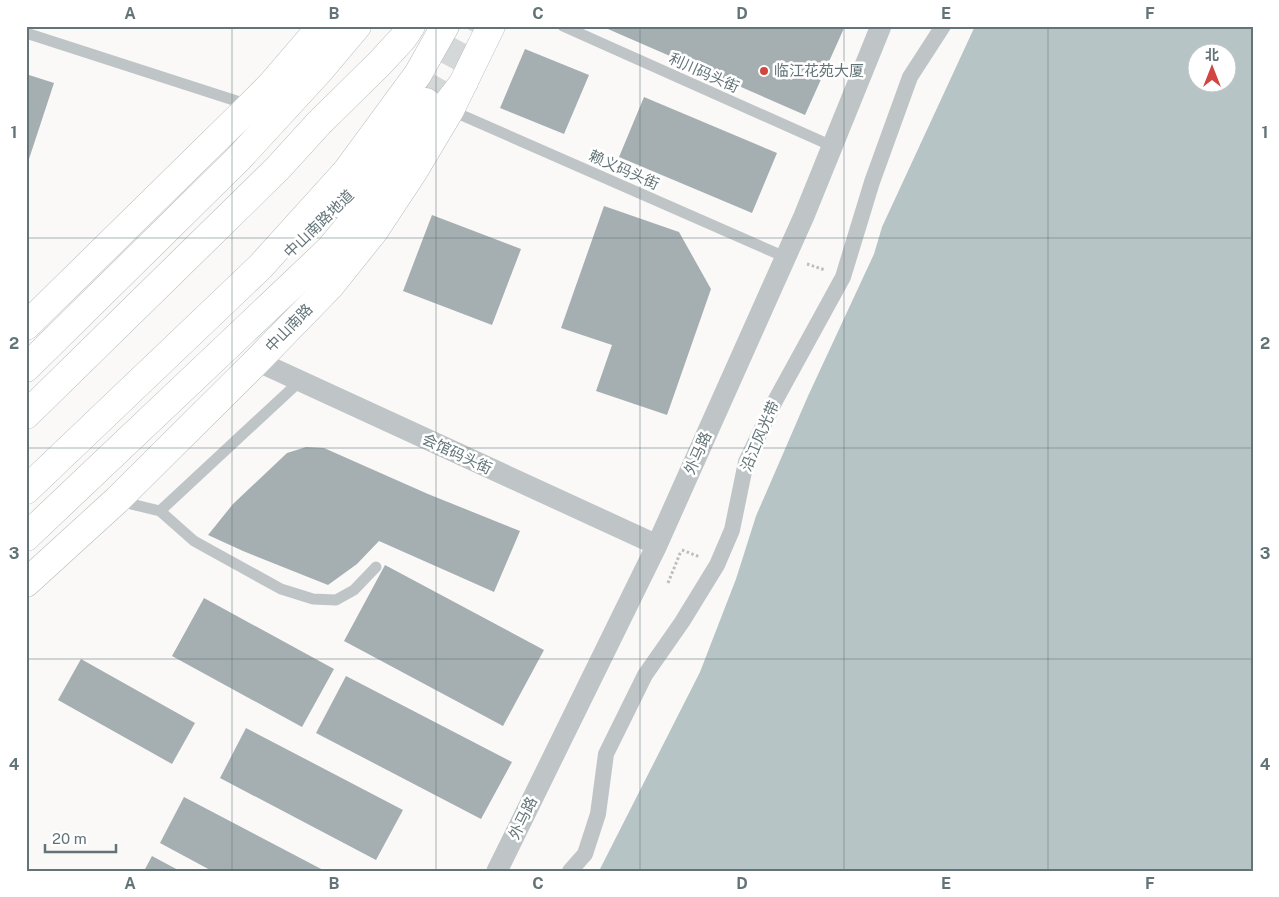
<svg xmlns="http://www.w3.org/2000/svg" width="1279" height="897" font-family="'Public Sans','Noto Sans SC',sans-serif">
  <rect width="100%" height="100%" fill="#faf9f8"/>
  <!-- water -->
  <path fill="#b6c4c5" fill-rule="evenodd" d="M975 26H1253V871H599L700 672 736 579 756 516 808 396 874 254 882 227ZM1196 52H1226V82H1196Z"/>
  <!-- building -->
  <path fill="#a5afb2" d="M601 26H845L805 115Z
    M525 49 589 75 564 134 500 108Z
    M26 74 54 83 27 165H26Z
    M644 97 777 153 752 213 619 157Z
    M604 206 679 232 711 289 667 415 596 391 612 345 561 328Z
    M432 215 521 249 492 325 403 291Z
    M306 447 324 448 428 494 520 531 494 592 379 541 357 564 328 585 243 551 208 535 233 504 287 453Z
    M385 565 544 650 503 726 344 641Z
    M204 598 334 669 302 727 172 656Z
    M81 659 195 723 172 764 58 700Z
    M346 676 512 762 481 819 316 733Z
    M246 728 403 810 376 860 220 778Z
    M184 797 325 871H212L160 843Z
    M152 856 180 871H144Z"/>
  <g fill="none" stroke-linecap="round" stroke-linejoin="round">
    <!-- primary-tunnel -->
    <path stroke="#d4d8d8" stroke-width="28" stroke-dasharray="28 14" stroke-linecap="butt" d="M426 102 467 26"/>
    <defs>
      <path id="primary" d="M341 204 388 153 426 102
        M26 326 250 106 271 85 314 35
        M26 415 278 168 319 123 380 63 403 38 411 26
        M26 490 260 267 346 172 418 74 445 26
        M26 583 117 500 257 361 330 286 374 231 413 172 450 110 491 26"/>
      <path id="trunk" d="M297 78 327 26
        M26 368 239 158 320 70 357 26
        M26 537 330 249 414 147 464 82"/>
    </defs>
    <!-- primary casing -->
    <use href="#primary" stroke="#b3b9bb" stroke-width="29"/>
    <!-- trunk casing -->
    <use href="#trunk" stroke="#b3b9ba" stroke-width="29"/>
    <!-- path -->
    <path stroke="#babec0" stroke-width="3" stroke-dasharray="2.5 2.5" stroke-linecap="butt" d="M807 264 825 270
      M682 550 700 557
      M668 583 681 551"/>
    <!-- service -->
    <path stroke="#bfc5c7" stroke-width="11" d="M563 26 832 146
      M26 33 249 105
      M450 110 785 257
      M119 501 160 511 194 541 281 589 313 599 336 600 354 590 376 567
      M160 511 300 381"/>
    <!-- pedestrian -->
    <path stroke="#bfc5c7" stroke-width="16" d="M570 871 585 854 598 814 606 754 645 675 682 622 717 565 732 530 746 462 775 401 843 277 872 182 910 77 943 26"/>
    <!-- minor -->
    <path stroke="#bfc5c7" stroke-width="21" d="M257 361 657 545
      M497 871 657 545 804 216 881 26"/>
    <!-- primary -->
    <use href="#primary" stroke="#fff" stroke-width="28"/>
    <!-- trunk -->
    <use href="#trunk" stroke="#fff" stroke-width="28"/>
  </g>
  <!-- grid -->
  <path fill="none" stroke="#637479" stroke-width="1" stroke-opacity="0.55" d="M232 26V871M436 26V871M640 26V871M844 26V871M1048 26V871M26 238H1253M26 448H1253M26 659H1253"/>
  <!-- markers -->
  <circle fill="#d14640" stroke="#fff" stroke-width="2" cx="764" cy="71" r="5"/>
  <g text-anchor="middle" stroke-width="5" stroke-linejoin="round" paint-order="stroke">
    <!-- poi labels -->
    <g font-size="15" fill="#637479" stroke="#fff" text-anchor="start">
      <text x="774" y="76">临江花苑大厦</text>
    </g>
    <!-- street labels -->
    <g font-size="15" fill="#637479" stroke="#fff">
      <text transform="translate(704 73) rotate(24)" y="5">利川码头街</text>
      <text transform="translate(624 170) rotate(24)" y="5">赖义码头街</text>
      <text transform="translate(319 224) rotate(-44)" y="5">中山南路地道</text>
      <text transform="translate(289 328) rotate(-46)" y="5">中山南路</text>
      <text transform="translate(760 436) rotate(-67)" y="5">沿江风光带</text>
      <text transform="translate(698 453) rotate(-66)" y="5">外马路</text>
      <text transform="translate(457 454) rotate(25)" y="5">会馆码头街</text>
      <text transform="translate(523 818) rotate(-64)" y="5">外马路</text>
    </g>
  </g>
  <!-- border -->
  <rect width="1279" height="897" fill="none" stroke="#ffffff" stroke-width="55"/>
  <!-- north arrow -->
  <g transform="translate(1212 68)"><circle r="24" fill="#ffffff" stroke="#c1c7c9"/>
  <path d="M0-4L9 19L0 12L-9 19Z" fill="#d14640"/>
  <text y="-8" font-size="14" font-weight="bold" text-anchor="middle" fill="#637479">北</text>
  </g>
  <!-- scale -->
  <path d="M45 844v8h71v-8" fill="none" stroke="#637479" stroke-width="2.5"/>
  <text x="52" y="844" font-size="15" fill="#637479" stroke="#ffffff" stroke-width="4" paint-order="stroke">20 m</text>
  <rect x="28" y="28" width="1224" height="842" fill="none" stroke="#637479" stroke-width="2"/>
  <g font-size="16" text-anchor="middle" font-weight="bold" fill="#637479">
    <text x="130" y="19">A</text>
    <text x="334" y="19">B</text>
    <text x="538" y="19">C</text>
    <text x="742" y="19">D</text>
    <text x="946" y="19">E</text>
    <text x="1150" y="19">F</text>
    <text x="14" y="138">1</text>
    <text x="1265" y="138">1</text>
    <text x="14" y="349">2</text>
    <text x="1265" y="349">2</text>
    <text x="14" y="559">3</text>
    <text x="1265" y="559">3</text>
    <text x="14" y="770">4</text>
    <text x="1265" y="770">4</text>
    <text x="130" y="889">A</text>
    <text x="334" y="889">B</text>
    <text x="538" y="889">C</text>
    <text x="742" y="889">D</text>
    <text x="946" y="889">E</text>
    <text x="1150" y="889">F</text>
  </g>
</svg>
